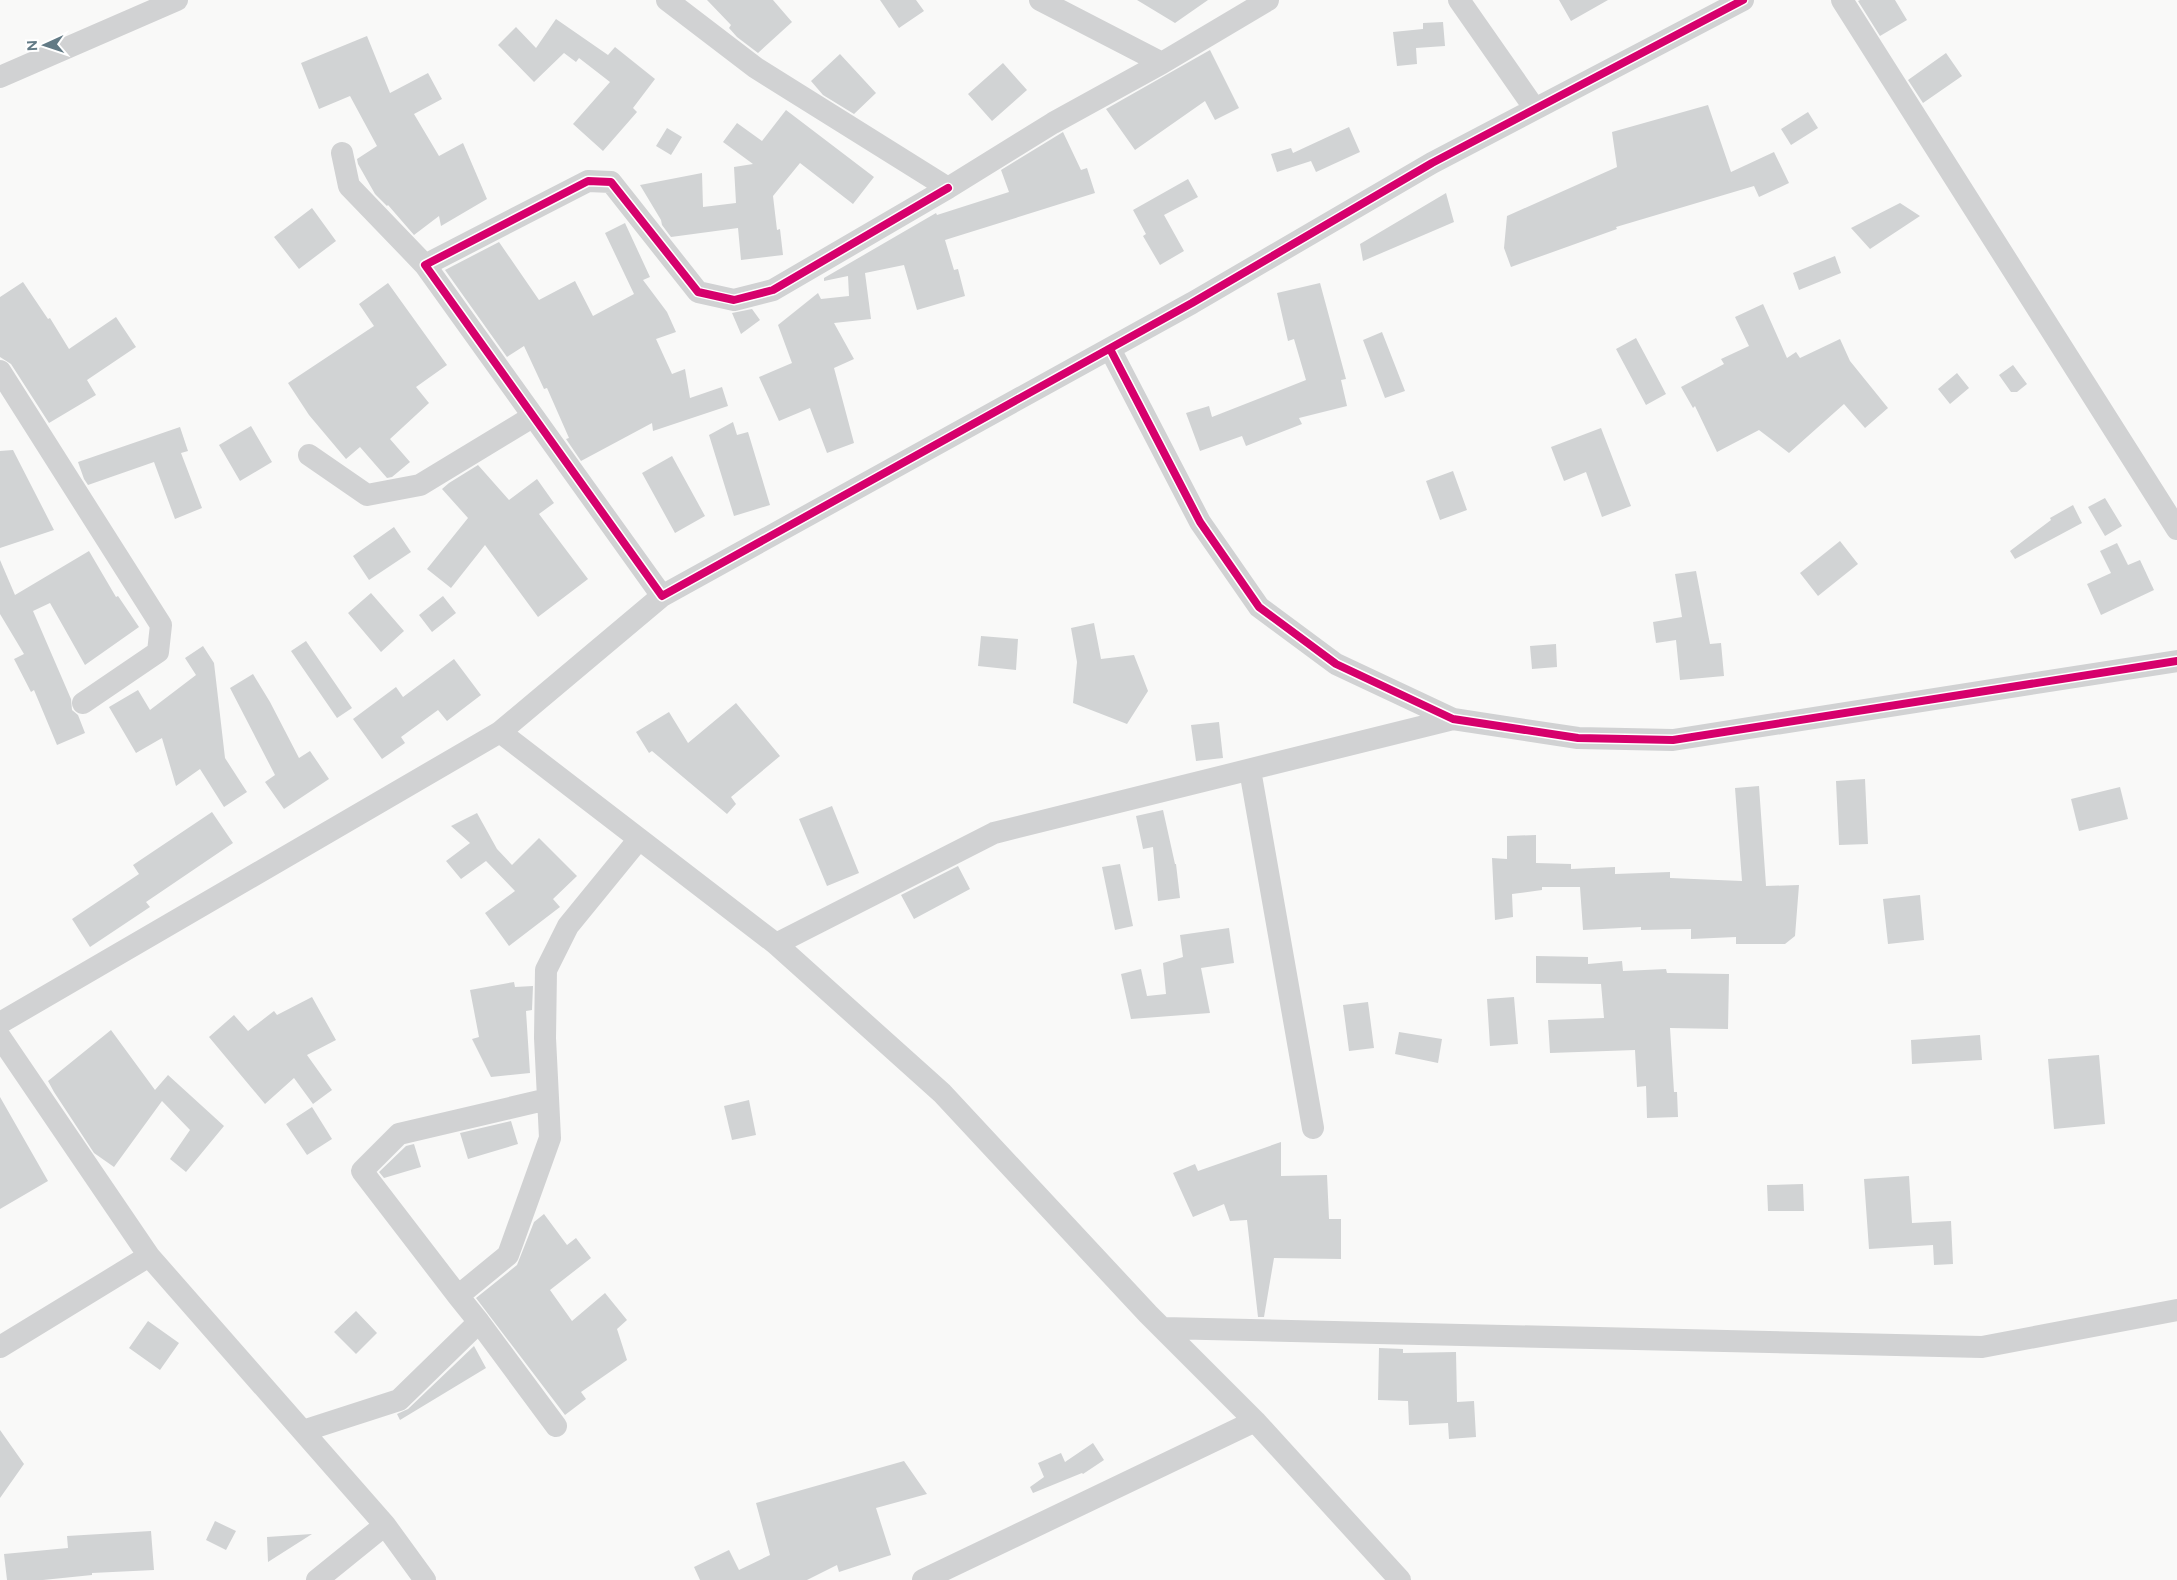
<svg xmlns="http://www.w3.org/2000/svg" width="2177" height="1580" font-family="Figtree,sans-serif">
  <rect width="100%" height="100%" fill="#f9f9f8"/>
  <!-- building -->
  <path fill="#d1d3d4" d="M707 0H773L792 22 758 53 737 37 729 28 731 25Z
    M880 0H916L924 11 899 28Z
    M1137 0H1208L1175 23Z
    M1559 0H1608L1571 21Z
    M1860 0H1895L1907 20 1880 36 1858 1Z
    M556 19 608 55 615 47 655 79 633 108 637 112 603 151 573 124 610 82 579 58 576 62 564 53 534 82 498 45 516 27 536 48Z
    M1443 22 1445 46 1416 48 1417 64 1397 66 1393 32 1423 29V23Z
    M367 36 390 93 428 73 442 99 414 114 439 156 463 143 487 199 441 226 439 216 414 235 388 205 387 206 375 194 358 164 357 159 377 146 350 96 319 109 301 63Z
    M1210 50 1239 108 1215 120 1205 101 1135 150 1106 109Z
    M1946 53 1962 76 1923 103 1908 80Z
    M840 54 876 93 854 114 823 95 811 81Z
    M1003 63 1027 90 992 121 968 94Z
    M1708 105 1731 172 1774 152 1789 183 1759 197 1754 186 1616 227 1617 229 1511 267 1504 248 1507 216 1617 167 1612 132Z
    M786 110 874 177 853 204 800 163 773 196 777 230 780 229 783 255 741 260 738 228 671 237 662 225 661 220 640 185 702 173 703 207 736 203 734 167 753 164 723 142 737 123 762 141Z
    M1808 112 1818 128 1791 145 1781 129Z
    M1349 127 1360 152 1316 172 1311 161 1277 172 1271 154 1291 148 1293 153Z
    M667 128 682 137 671 155 656 146Z
    M1063 132 1081 170 1087 168 1095 193 945 240 954 270 958 269 965 296 917 310 904 265 865 273 871 319 834 323 854 359 834 368 854 443 827 453 810 408 779 421 759 377 792 363 778 325 818 293 821 299 849 296 848 276 824 281V278L936 213 937 215 1009 192 1001 170Z
    M1188 179 1198 197 1164 215 1184 251 1160 265 1143 236 1146 234 1133 210Z
    M1446 193 1454 222 1363 261 1360 244Z
    M1900 203 1920 216 1870 249 1851 228Z
    M312 208 336 241 299 269 274 237Z
    M625 223 650 277 643 280 667 312 676 332 656 339 672 374 685 369 690 398 722 387 728 406 653 431 652 423 581 461 566 439 569 438 547 388 544 389 524 346 507 357 445 270 499 242 539 300 575 281 593 316 634 294 605 233Z
    M1835 256 1841 273 1799 290 1793 273Z
    M23 282 48 319 50 318 69 349 116 317 136 347 87 380 96 395 49 423 11 364 0 357V297Z
    M388 283 447 365 416 387 429 403 390 439 410 462 392 477 387 478 360 447 346 459 309 415 288 383 374 326 359 304Z
    M1320 283 1346 379 1341 380 1347 406 1299 418 1302 424 1246 446 1242 436 1200 451 1186 413 1209 406 1212 417 1306 380 1294 339 1288 341 1277 293Z
    M1763 304 1787 358 1796 352 1800 358 1840 339 1850 361 1888 408 1865 428 1844 404 1789 453 1759 430 1717 452 1695 406 1693 408 1681 387 1724 364 1721 359 1749 346 1735 317Z
    M752 309 760 320 741 334 732 313Z
    M1382 332 1405 391 1385 398 1363 340Z
    M1636 338 1666 394 1646 405 1616 349Z
    M2013 365 2027 384 2017 392H2011L1999 375Z
    M1957 373 1969 388 1950 404 1938 389Z
    M733 422 737 435 748 432 770 505 734 516 709 435Z
    M251 426 272 462 240 481 219 445Z
    M180 427 188 451 181 453 202 508 175 519 154 462 88 485 84 479 78 462Z
    M1601 428 1631 506 1602 517 1586 472 1564 481 1551 447Z
    M13 450 54 530 0 548V451Z
    M672 456 705 516 675 533 642 473Z
    M478 465 509 500 537 479 554 503 539 514 588 579 538 617 485 545 451 588 427 569 468 518 442 489 449 483Z
    M1453 471 1467 510 1440 520 1426 481Z
    M2105 498 2122 526 2105 536 2088 507Z
    M2073 505 2082 523 2015 559 2010 551 2051 520 2050 518Z
    M394 527 411 552 369 580 353 556Z
    M1840 541 1858 564 1818 596 1800 573Z
    M2117 543 2128 565 2140 560 2154 590 2101 615 2087 584 2111 573 2100 551Z
    M89 551 116 597 118 596 139 627 85 665 50 603 33 611 71 699 72 710 78 715 85 733 57 745 34 690 31 692 14 659 24 654 0 614V560L15 595Z
    M1696 571 1710 644 1721 643 1724 676 1680 680 1676 640 1656 643 1653 622 1682 617 1675 574Z
    M371 593 404 631 381 652 348 613Z
    M443 596 456 613 432 632 419 615Z
    M1094 623 1101 659 1134 655 1148 691 1127 724 1073 703 1077 662 1071 628Z
    M981 636 1018 639 1016 670 978 666Z
    M306 641 352 708 337 718 291 651Z
    M1556 644 1557 667 1532 669 1530 646Z
    M203 646 214 663 225 758 247 792 224 807 200 769 176 786 162 738 136 753 109 707 138 690 150 710 196 675 185 658Z
    M454 659 481 695 447 721 438 710 401 737 405 743 382 759 353 719 396 687 403 697Z
    M253 674 270 702 299 758 310 751 329 779 284 809 265 782 275 775 230 688Z
    M736 703 780 756 731 797 736 804 727 814 652 751 649 753 636 732 669 712 688 743Z
    M1219 722 1223 758 1196 761 1191 725Z
    M1865 779 1868 844 1839 845 1836 781Z
    M1759 786 1766 886 1799 885 1795 936 1785 944H1736V937L1691 939V929L1641 930V927L1583 930 1580 887H1542V890L1512 894 1513 917 1495 920 1492 858 1507 859V836L1536 835V863L1571 864V869L1615 867V874L1670 872V878L1742 881 1735 788Z
    M2120 787 2128 819 2079 831 2071 799Z
    M832 806 859 873 827 886 799 819Z
    M1163 810 1175 864H1176L1180 898 1158 901 1153 847 1143 849 1136 816Z
    M212 812 233 843 146 902 150 907 90 947 72 919 139 874 133 865Z
    M477 813 497 849 512 865 539 838 577 876 553 899 560 907 509 946 485 913 515 891 486 861 461 879 446 861 470 843 451 826Z
    M1120 864 1133 926 1115 930 1102 867Z
    M958 866 970 889 914 919 901 895Z
    M1920 895 1924 940 1888 944 1883 899Z
    M1229 928 1234 963 1201 968 1210 1013 1131 1019 1121 974 1141 969 1147 996 1166 994 1163 963 1183 957 1180 935Z
    M1536 956 1588 957V964L1622 961 1623 971 1666 969 1667 973 1729 974 1728 1029 1670 1028 1674 1092H1677L1678 1117 1647 1118 1646 1086 1637 1087 1635 1050 1550 1053 1548 1020 1604 1018 1601 984 1536 983Z
    M514 982 515 987 533 986 532 1010 526 1011 530 1073 491 1077 472 1039 479 1037 470 990Z
    M312 997 336 1040 307 1055 332 1090 313 1104 294 1078 265 1104 209 1037 234 1015 248 1031 274 1011 277 1015Z
    M1514 997 1518 1044 1490 1046 1487 999Z
    M1368 1002 1374 1048 1349 1051 1343 1005Z
    M111 1030 155 1090 168 1075 224 1126 186 1172 170 1159 190 1130 162 1101 114 1167 94 1153 54 1092 48 1081Z
    M1399 1032 1442 1039 1438 1063 1395 1054Z
    M1980 1035 1982 1060 1912 1064 1911 1040Z
    M2099 1055 2105 1124 2054 1129 2048 1059Z
    M0 1097 48 1181 0 1209Z
    M749 1100 756 1135 732 1140 724 1106Z
    M312 1107 332 1139 307 1155 286 1124Z
    M511 1121 518 1144 468 1159 460 1133Z
    M1281 1142V1176L1327 1175 1329 1219H1341V1259L1274 1258 1264 1317H1258L1247 1220 1230 1221 1224 1204 1193 1217 1173 1173 1195 1164 1198 1171Z
    M414 1144 421 1167 384 1178 379 1172 406 1146Z
    M1909 1176 1912 1223 1951 1221 1953 1264 1934 1265 1933 1245 1869 1249 1864 1179Z
    M1803 1184 1804 1211H1768L1767 1185Z
    M544 1214 567 1245 576 1238 591 1258 550 1290 572 1321 605 1293 627 1320 617 1329 627 1360 581 1392 586 1399 565 1415 476 1298 517 1265 534 1222Z
    M356 1311 377 1333 356 1354 334 1332Z
    M148 1321 179 1343 160 1370 129 1348Z
    M474 1346 486 1368 400 1420 397 1414 408 1409Z
    M1379 1348 1403 1349V1353L1456 1352 1457 1402 1474 1401 1476 1437 1449 1439 1448 1423 1409 1425 1408 1401 1378 1400Z
    M0 1430 24 1464 0 1498Z
    M1093 1443 1104 1460 1083 1474 1082 1473 1033 1493 1030 1487 1044 1477 1038 1463 1061 1453 1065 1462Z
    M904 1461 927 1494 876 1508 891 1555 839 1572 837 1565 807 1580H700L694 1567 729 1550 739 1570 770 1555 756 1503Z
    M215 1521 236 1531 226 1550 206 1540Z
    M151 1531 154 1570 92 1573V1575L43 1580H7L4 1554 68 1548 67 1536Z
    M312 1534 268 1562 267 1537Z"/>
  <g fill="none" stroke-linecap="round" stroke-linejoin="round">
    <!-- minor -->
    <path stroke="#d1d2d3" stroke-width="22" d="M667 0 756 68 948 188 1053 123 1162 63 1040 0
      M1459 0 1535 109
      M1842 0 2177 529
      M1162 63 1268 0
      M0 77 177 0
      M342 153 349 186 425 265
      M948 188 773 290 734 300 698 292 611 182 588 181 425 265 662 596 1192 303 1432 163 1743 0
      M1110 349 1200 522 1259 607 1336 664 1453 719 1578 738 1673 740 2177 661
      M0 371 161 625 158 652 83 703
      M309 455 367 495 420 485 532 417
      M500 732 776 944 942 1093 1148 1314 1255 1421 1400 1580
      M1250 770 1313 1128
      M776 944 994 833 1453 719
      M0 1023 500 732 662 596
      M0 1037 149 1256 0 1347
      M548 1099 399 1134 362 1171 458 1296 508 1255 550 1138 545 1038 546 970 568 926 639 839
      M149 1256 385 1525 317 1580
      M479 1322 556 1426
      M1163 1328 1982 1347 2177 1310
      M303 1431 399 1400 479 1322 458 1296
      M385 1525 425 1580
      M923 1580 1255 1421"/>
    <defs>
      <path id="cycleway" d="M948 188 773 290 734 300 698 292 611 182 588 181 425 265 662 596 1192 303 1432 163 1743 0
        M1110 349 1200 522 1259 607 1336 664 1453 719 1578 738 1673 740 2177 661"/>
    </defs>
    <!-- cycleway casing -->
    <use href="#cycleway" stroke="#fff" stroke-width="11"/>
    <!-- cycleway -->
    <use href="#cycleway" stroke="#d6006c" stroke-width="8"/>
  </g>
  <!-- north arrow -->
  <g transform="translate(45 45) rotate(267)" stroke="#ffffff" stroke-width="4" paint-order="stroke">
  <path d="M0-4L9 19L0 12L-9 19Z" fill="#627a85"/>
  <text y="-8" font-size="14" font-weight="bold" text-anchor="middle" fill="#627a85">N</text>
  </g>
</svg>
